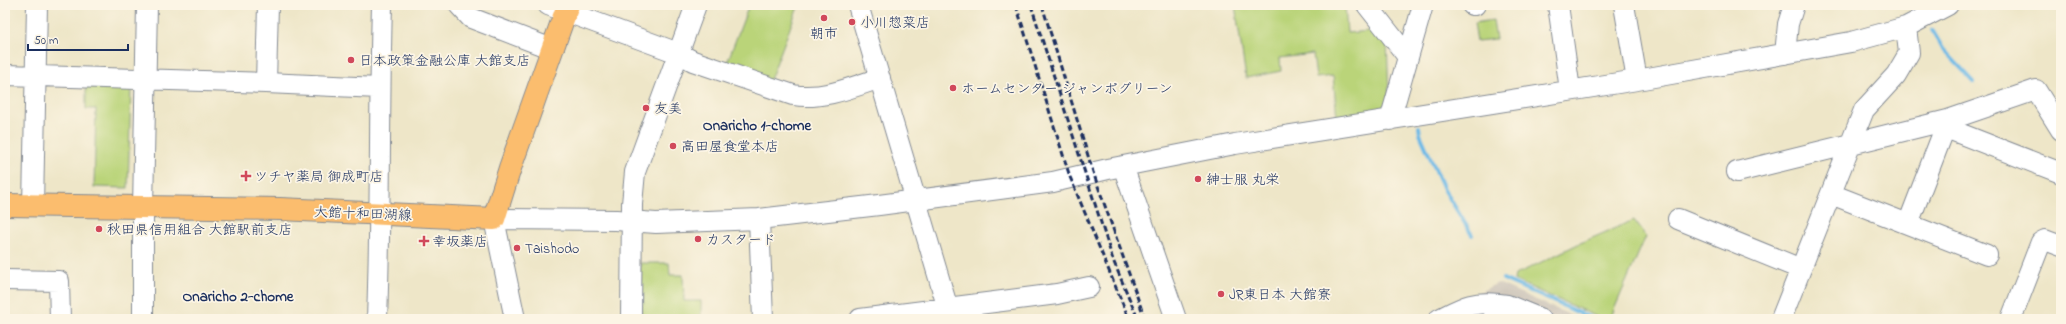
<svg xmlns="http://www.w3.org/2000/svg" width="2066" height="324" font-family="'Indie Flower','Klee One',sans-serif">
  <rect width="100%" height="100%" fill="#fcf5e5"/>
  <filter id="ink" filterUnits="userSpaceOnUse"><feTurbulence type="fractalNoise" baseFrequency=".025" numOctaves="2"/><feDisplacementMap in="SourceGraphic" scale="8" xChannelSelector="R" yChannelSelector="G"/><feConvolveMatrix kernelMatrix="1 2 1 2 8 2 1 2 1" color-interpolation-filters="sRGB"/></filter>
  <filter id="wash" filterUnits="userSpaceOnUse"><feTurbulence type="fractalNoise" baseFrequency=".012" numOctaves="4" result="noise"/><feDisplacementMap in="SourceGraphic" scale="16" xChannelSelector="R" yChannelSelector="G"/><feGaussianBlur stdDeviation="0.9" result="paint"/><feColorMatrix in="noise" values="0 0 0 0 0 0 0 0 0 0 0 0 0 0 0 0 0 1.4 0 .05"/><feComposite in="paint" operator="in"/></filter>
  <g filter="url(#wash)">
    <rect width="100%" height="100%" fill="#eee6c8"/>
    <!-- industrial -->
    <path fill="#cbc3b8" d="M1498 283 1579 319H1424Z"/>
    <!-- green -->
    <path fill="#bad479" stroke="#6a826c" d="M749 5H792L798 7 768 85 725 68Z
      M1235 5H1345L1347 33 1381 30 1387 40 1389 98 1382 111 1337 118 1333 76 1316 78 1313 54 1280 58 1281 71 1246 78Z
      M1493 20 1496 39 1477 41 1474 23Z
      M86 85 131 87 128 188 94 187 96 109H86Z
      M1634 220 1646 236 1610 319H1602L1514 280 1515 275 1578 244Z
      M640 263H669L670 275H683L684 301H701V319H641Z"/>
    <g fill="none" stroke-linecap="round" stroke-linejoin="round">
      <!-- stream -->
      <path stroke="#6dbae7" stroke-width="4" d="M1932 30 1943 49 1974 82
        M1419 127 1420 134 1444 189 1472 235
        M1503 279 1593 319"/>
    </g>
  </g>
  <g filter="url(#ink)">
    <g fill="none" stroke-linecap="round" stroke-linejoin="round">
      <defs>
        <path id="minor" d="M459 5 471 18 552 49
          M548 5 678 53 693 61 793 95C823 100 853 87 880 78
          M858 5 951 319
          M1367 5 1408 57
          M1472 5H1475
          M1558 5 1570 90
          M1624 5 1637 80
          M1785 54 1788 24 1794 5
          M5 75 266 83 379 88
          M266 83 268 5
          M1390 120 1423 5
          M1946 128 2061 173
          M1123 166 1176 319
          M1737 172 1948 120 2036 90 2061 130
          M1831 194 1987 255
          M33 206 37 5
          M759 219 763 319
          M1678 219 1801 269
          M1908 224 1948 120
          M5 280 59 281 60 319
          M143 319V208L147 5
          M377 319C381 214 379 110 382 5
          M515 319 494 219 616 220 656 223 759 219 879 205 1053 182 1108 169 1235 144 1637 80 1851 42 1906 27 1948 5
          M631 319 632 204 635 172 696 5
          M860 319 1057 294 1089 287
          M1439 319C1463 307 1471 301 1499 304
          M1493 319 1499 304 1507 305 1541 319
          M1781 319 1864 110 1896 75 1909 53 1906 27
          M2011 319 2041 242 2045 240 2061 246"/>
        <path id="major" d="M5 205 280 209 494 219 510 168 568 5"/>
      </defs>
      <!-- minor casing -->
      <use href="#minor" stroke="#848a93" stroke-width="22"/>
      <!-- major casing -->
      <use href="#major" stroke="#848a93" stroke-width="24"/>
      <!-- minor -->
      <use href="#minor" stroke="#fff" stroke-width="20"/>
      <!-- major -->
      <use href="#major" stroke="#fbbd6e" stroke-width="22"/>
      <!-- rail -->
      <path stroke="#1b2f5e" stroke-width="3" stroke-dasharray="6 3" stroke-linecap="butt" d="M1016 5 1070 177 1129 319
        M1031 5 1113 260 1138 319
        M1042 5 1093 172 1145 319"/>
    </g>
  </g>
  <!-- markers -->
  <g fill="#d1495b" stroke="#fcf5e5" stroke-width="1.5">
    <circle cx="824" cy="18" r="4"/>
    <circle cx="852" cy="22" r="4"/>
    <circle cx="351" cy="60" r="4"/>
    <circle cx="953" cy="88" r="4"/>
    <circle cx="646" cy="108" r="4"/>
    <circle cx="673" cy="146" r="4"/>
    <path d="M244 170h4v4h4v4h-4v4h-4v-4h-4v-4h4z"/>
    <circle cx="1198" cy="179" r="4"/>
    <circle cx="99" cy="229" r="4"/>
    <circle cx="698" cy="239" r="4"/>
    <path d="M422 235h4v4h4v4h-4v4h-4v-4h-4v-4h4z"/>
    <circle cx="517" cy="248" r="4"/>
    <circle cx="1221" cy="294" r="4"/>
  </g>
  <g text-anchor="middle" stroke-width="3.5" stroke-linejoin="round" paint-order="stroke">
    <!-- poi labels -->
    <g font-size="14" fill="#1b2f5e" stroke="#fcf5e5" text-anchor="start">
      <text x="860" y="27">小川惣菜店</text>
      <text x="824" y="38" text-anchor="middle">朝市</text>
      <text x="359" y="65">日本政策金融公庫 大館支店</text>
      <text x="961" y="93">ホームセンター ジャンボグリーン</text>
      <text x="654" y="113">友美</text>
      <text x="681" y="151">高田屋食堂本店</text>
      <text x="254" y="181">ツチヤ薬局 御成町店</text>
      <text x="1206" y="184">紳士服 丸栄</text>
      <text x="107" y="234">秋田県信用組合 大館駅前支店</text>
      <text x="706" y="244">カスタード</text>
      <text x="432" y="246">幸坂薬店</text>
      <text x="525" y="253">Taishodo</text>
      <text x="1229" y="299">JR東日本 大館寮</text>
    </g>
    <!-- street labels -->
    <g font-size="14" fill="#1b2f5e" stroke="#fcf5e5">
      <text transform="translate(363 213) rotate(2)" y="5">大館十和田湖線</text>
    </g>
    <!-- neighbourhood labels -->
    <g font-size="15" font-weight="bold" fill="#1b2f5e" stroke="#fcf5e5">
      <text x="757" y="130">Onaricho 1-chome</text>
      <text x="238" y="301">Onaricho 2-chome</text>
    </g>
  </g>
  <!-- margin -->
  <rect width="2066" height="324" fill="none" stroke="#fcf5e5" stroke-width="20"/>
  <!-- scale -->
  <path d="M28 44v6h100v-6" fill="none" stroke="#1b2f5e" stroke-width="2"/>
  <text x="34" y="44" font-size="12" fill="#1b2f5e" stroke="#fcf5e5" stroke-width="3" paint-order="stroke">50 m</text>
</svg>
